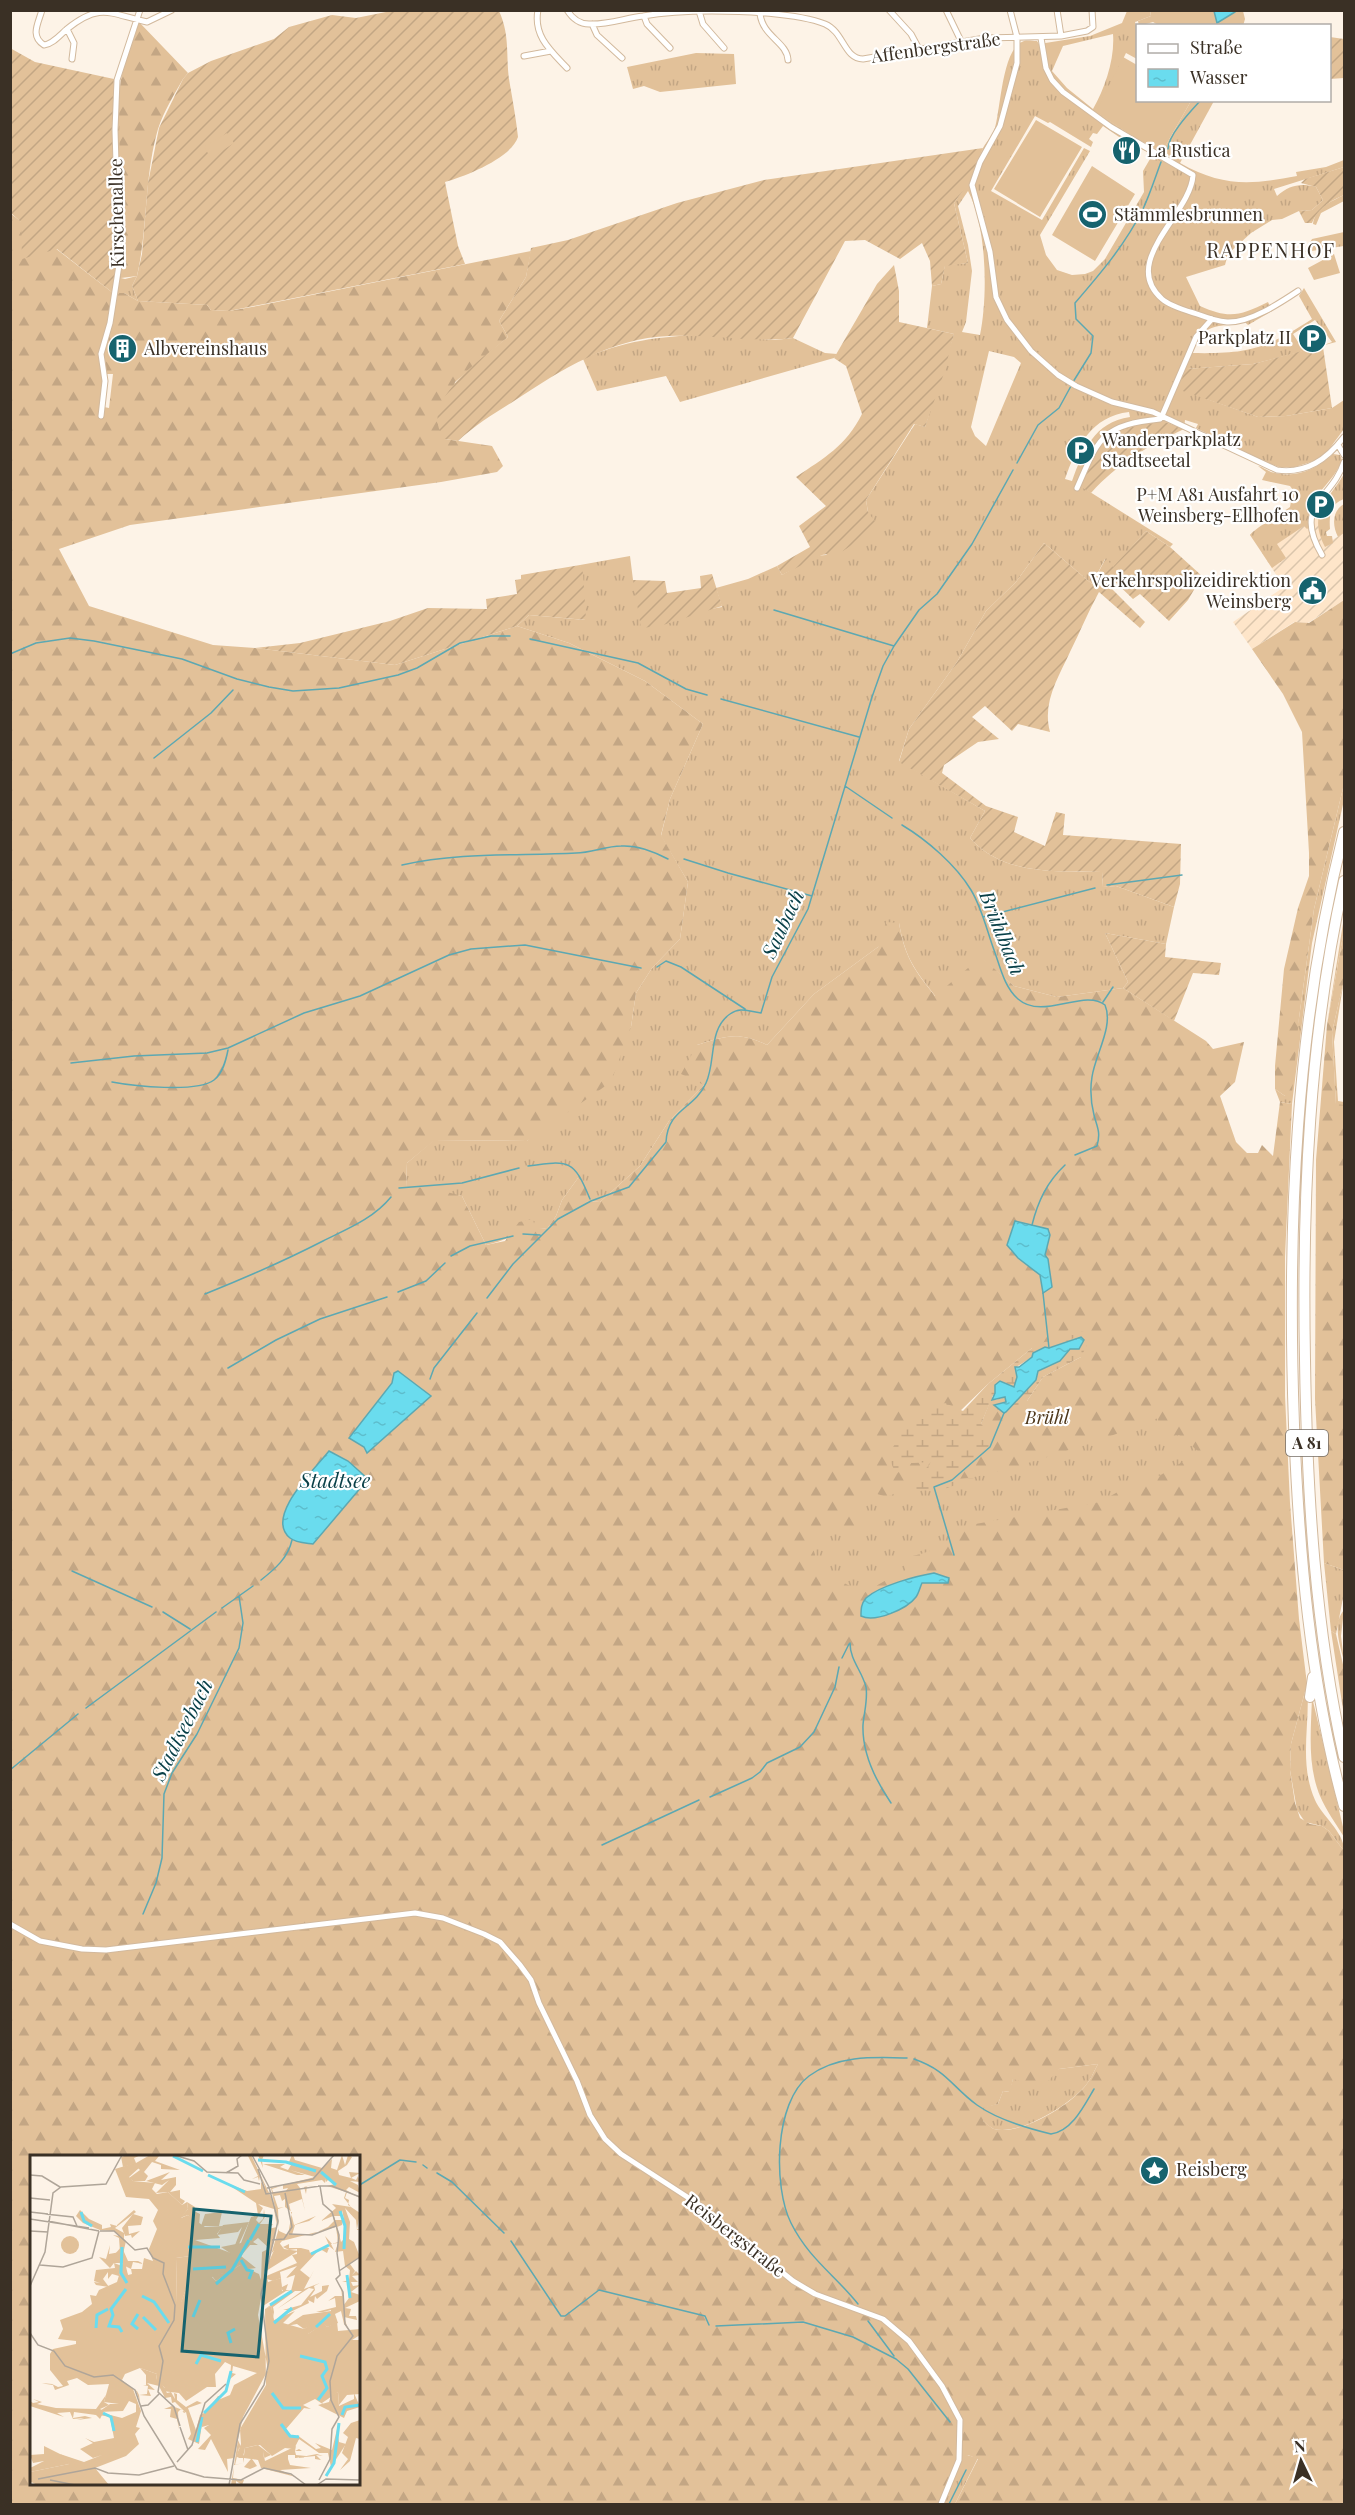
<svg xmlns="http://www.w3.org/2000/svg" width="1355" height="2515" font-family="'Playfair Display',serif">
  <defs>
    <pattern id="industrial-furrows" width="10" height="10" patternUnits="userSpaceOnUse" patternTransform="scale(1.5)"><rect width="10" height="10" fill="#fee5c9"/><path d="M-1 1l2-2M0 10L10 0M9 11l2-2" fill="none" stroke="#dac5ac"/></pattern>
    <pattern id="grass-tufts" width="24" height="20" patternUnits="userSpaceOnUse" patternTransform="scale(1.5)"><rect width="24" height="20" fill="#e2c199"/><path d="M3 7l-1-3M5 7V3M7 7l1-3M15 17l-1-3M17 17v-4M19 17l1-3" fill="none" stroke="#c3a684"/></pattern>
    <pattern id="forest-firs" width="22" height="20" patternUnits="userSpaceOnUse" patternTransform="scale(1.5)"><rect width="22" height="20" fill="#e2c199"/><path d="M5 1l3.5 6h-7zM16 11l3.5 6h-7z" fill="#c3a684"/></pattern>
    <pattern id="wetland-marsh" width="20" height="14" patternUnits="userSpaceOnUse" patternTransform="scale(1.5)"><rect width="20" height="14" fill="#e2c199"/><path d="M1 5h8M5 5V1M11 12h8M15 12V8" fill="none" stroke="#c3a684"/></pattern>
    <pattern id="garden-furrows" width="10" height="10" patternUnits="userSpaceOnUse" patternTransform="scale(1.5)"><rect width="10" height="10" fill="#e2c199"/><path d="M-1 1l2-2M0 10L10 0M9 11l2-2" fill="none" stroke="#c3a684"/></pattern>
    <pattern id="water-ripples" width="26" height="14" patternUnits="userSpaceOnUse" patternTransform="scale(1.5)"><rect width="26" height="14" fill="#6adcee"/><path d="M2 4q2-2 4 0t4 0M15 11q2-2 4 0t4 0" fill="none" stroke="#5dbdcc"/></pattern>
  </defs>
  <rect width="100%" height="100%" fill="#fdf3e7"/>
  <!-- industrial -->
  <path fill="url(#industrial-furrows)" d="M1319 517 1322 541 1332 540 1344 533V600L1308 623 1294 622 1252 649 1233 622 1284 587 1262 553 1308 520Z"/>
  <!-- grass -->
  <path fill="url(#grass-tufts)" fill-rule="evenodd" d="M1127 11H1150L1151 16 1135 22 1137 29V59L1126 53 1097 112 1135 138 1162 152 1191 101H1214L1180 163C1223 187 1250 185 1297 176L1296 172 1326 167 1344 160V167L1274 189 1277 196C1290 185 1300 183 1316 187L1323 200 1312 210 1299 211 1282 219 1272 220 1251 233 1228 254 1225 265 1186 277 1200 306C1229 319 1240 316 1268 302L1272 311 1248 325 1245 322C1217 328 1204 321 1191 353 1248 354 1264 350 1312 319L1299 296 1304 288 1336 342 1321 346 1332 342 1315 320 1293 334 1304 351 1253 364 1187 369 1207 399 1258 417 1286 416 1332 408 1344 400V429L1327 452 1314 461 1295 467H1279L1261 460 1196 428 1198 424 1185 420 1184 429 1168 423 1082 487 1173 544 1170 547 1146 531 1113 568 1105 559 1092 584 1044 543 1016 582 986 611 957 662 909 729 899 761 985 811 970 838C1004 876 1056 871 1102 872L1103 887 1116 886 1174 907 1166 944 1105 933 1128 982 1123 988 1057 997 1014 986 981 958 936 997C915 970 905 958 899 923L878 947 814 994 767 1045C738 1031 726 1036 697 1045L704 1085 669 1121 640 1166 600 1202 586 1201 578 1178 562 1200 556 1216 547 1229C527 1227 507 1241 486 1245L462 1196 406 1187 407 1163 434 1140 527 1141 631 1027 636 993 652 968 680 939 688 882 661 836 670 799 703 724 645 681 569 643 517 626 529 615 585 620 580 565 630 556 633 580 705 610 722 607 716 588 748 579 777 566 782 575C795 568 812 555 826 555L868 512 866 500 915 424 925 427 954 334 927 328 932 286 941 284 945 265 968 263 954 203C967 185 973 170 982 150 985 143 991 138 994 131 1001 113 1001 48 1024 41 1027 40 1033 41 1037 41L1039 44 1090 36 1122 23ZM1113 34C1115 59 1105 88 1093 109L1067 88 1052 71 1063 46ZM1035 116 1048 123 1050 122 1091 147 1093 142 1089 139 1093 133 1097 134 1103 126 1122 139 1157 157 1155 160 1150 159 1143 171 1144 192 1105 259 1093 271 1085 274 1072 275 1057 270 1046 255 1040 235 1090 151 1084 148 1042 220 991 191ZM968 191C987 226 988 297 980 335L962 332 966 322 972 271 968 245 958 206ZM989 351 1014 357 1021 363 986 446 975 436 971 427ZM1129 412 1130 417C1094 422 1083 451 1072 481L1065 479C1076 447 1092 416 1129 412Z
    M696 53 734 54 736 84 660 92 644 86 633 89 627 67Z
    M114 79 120 80 121 278 125 279 137 276 132 286 138 301 124 293H113L116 260 112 174Z
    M1344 195V201L1321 213 1316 225 1313 224C1315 208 1330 202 1344 195Z
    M1344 232V246L1305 252 1312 239Z
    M702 335 775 340 793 338 825 353 837 354 834 358 680 402 666 376 597 391 583 359C622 341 661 336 702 335Z
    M1333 454 1340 455 1342 460C1331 488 1309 491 1310 527L1307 529 1304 526 1277 544 1286 558 1272 568 1250 535C1254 529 1281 513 1290 507L1293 490 1290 486 1262 480 1266 472 1258 466C1263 467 1266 470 1271 472 1294 479 1316 470 1333 454Z
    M1344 474V499C1330 504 1329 516 1330 529L1326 532 1327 536H1332L1333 543 1325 547C1307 512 1328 501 1344 474Z
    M1344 504V533L1338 537C1332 525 1332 511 1344 504Z
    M1344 784V800L1312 943 1292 1104 1280 1102 1275 1089 1285 1096 1299 1018 1314 909Z
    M1344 917V930L1327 1025Z
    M1344 980 1334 1042 1338 1101 1344 1102V1105H1336L1332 1032Z
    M1188 1361 1204 1486 950 1579 650 1634 869 1458Z
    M1324 1563 1344 1570V1593L1336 1634 1331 1631Z
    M1344 1610 1341 1636 1344 1661C1340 1645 1332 1624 1344 1610Z
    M1307 1684C1311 1723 1298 1761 1315 1800 1322 1816 1345 1833 1344 1851L1329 1831 1322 1826 1305 1822 1297 1810 1290 1770 1291 1744Z
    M1312 1697 1344 1831V1837C1336 1824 1326 1810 1320 1796 1307 1765 1311 1730 1312 1697Z
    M1098 2064C1094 2071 1091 2079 1086 2085 1071 2104 1020 2136 994 2129 991 2128 986 2123 983 2121V2107L998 2104 1003 2091 1009 2092 1013 2079 1059 2069Z
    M967 2455 978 2458 955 2504H941L960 2460Z"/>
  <!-- forest -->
  <path fill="url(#forest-firs)" fill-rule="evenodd" d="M139 22 188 73 183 79C174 95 164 111 158 129 144 177 148 228 137 276L121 278 119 99C120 71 129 48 139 22Z
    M10 213 113 293H124L138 301 207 305 211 310 229 311 257 306 531 251 526 277 499 321 508 337 455 382 445 439 492 446 503 466 497 472 441 482 130 525 59 549 89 606 213 645 255 648 395 665 517 626 569 643 645 681 703 724 670 799 661 835 688 882 680 939 652 968 636 993 631 1027 611 1082 527 1141 435 1140 407 1163 406 1187 432 1188 462 1196 486 1245 505 1241 519 1222 533 1219 535 1228 547 1229 556 1216 562 1200 578 1178C587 1184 587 1190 586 1201L600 1202 640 1166 669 1121 704 1085 681 1074 697 1045C726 1036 738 1031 767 1045L814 994 878 947 886 922 899 923C905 958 914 969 935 996L981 957 1014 986 1057 997 1123 988 1206 1041 1213 1049 1244 1042 1235 1082 1220 1096 1236 1142 1247 1153H1258L1262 1145 1273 1156 1280 1102 1292 1104 1285 1257V1396L1290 1503 1299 1619 1307 1684 1291 1744 1290 1770 1295 1803 1300 1818 1310 1824 1322 1826 1329 1831 1344 1851V2504H955L978 2459 968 2455 960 2461 941 2504H11ZM106 374H113L109 408 104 407ZM1016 1222 1049 1230 1050 1235 1045 1255 1052 1286 1043 1293 1040 1275 1010 1250ZM1032 1348 1081 1357 1043 1377 1027 1401 989 1404 981 1424 952 1480C987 1477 1021 1465 1054 1455 1090 1443 1124 1432 1158 1418L1160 1438 1179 1435 1199 1452 1159 1476 1151 1473 1100 1502 964 1526C945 1549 932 1551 905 1558V1576L888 1579 864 1593 818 1570 808 1531 867 1527 858 1507 864 1490 887 1497 907 1488 932 1461 911 1463 896 1473 988 1384ZM392 1383 421 1390 430 1396 367 1452 364 1447 349 1438ZM934 1573 942 1583H922L867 1597 905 1580ZM1098 2064C1094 2071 1091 2079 1086 2085 1071 2105 1020 2136 994 2129 991 2128 987 2123 983 2121V2108L998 2104 1003 2091 1010 2092 1013 2079 1042 2088 1059 2069ZM32 2156H358V2484H32Z
    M1344 600V784L1314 909 1299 1018 1292 1093 1285 1096 1275 1089V1066L1284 969 1298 908 1309 876V853L1302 732 1283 694 1252 649 1295 622 1309 623Z
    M1344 930V980L1332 1032 1336 1104 1344 1105V1570L1324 1563 1315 1399 1316 1160 1327 1025Z
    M1331 1631 1336 1634 1344 1669V1716Z"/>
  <!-- wetland -->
  <path fill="url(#wetland-marsh)" fill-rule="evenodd" d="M1073 1328 1092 1335 1081 1357 1043 1377 1027 1401 1008 1415 989 1405 981 1424 990 1433V1447L953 1479 975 1478 936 1492 907 1488 932 1462 911 1463 896 1474 888 1456 908 1421 945 1403 963 1411 988 1384 1032 1348ZM1074 1338C1068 1357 1055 1364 1038 1371L1036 1380 1006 1412 1004 1413 995 1405 1006 1403V1397L995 1400 992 1397 995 1393 1014 1388 1017 1377 1015 1368 1032 1357 1033 1353 1045 1347 1049 1348Z"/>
  <!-- garden -->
  <path fill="url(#garden-furrows)" d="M391 11H499C511 37 505 58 510 85 513 102 516 119 518 137 511 158 466 176 445 182L458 246 465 264 229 311 211 310 207 305 138 301 132 286 137 276 142 254 148 183 159 128 183 79 188 73 211 61 274 39 289 27 332 15 356 18Z
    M1330 37 1344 39V78L1330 79Z
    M10 48 35 62 114 79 112 174 116 260 113 293 57 249 22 259 21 222 11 213Z
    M983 148 969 182 954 203 968 263 945 266 941 284 932 286 930 261 922 243 900 259 865 240 845 241 793 338C752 343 711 334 669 336 611 338 561 370 514 401 495 413 475 425 458 441L445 439C415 403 484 357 508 337L499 321 526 277 531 248 568 240 677 203 764 180Z
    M1344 167V195C1329 202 1319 207 1312 223H1305L1299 211 1312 210 1323 200 1316 187 1301 183 1305 179Z
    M894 265 899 291V322L954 334 944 373 925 427 914 424 866 500 868 512 876 523 865 536 843 551 822 555 782 575 777 566 810 547 799 526 826 506 796 477C824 458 846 446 862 414L846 366 834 358 877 284Z
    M1321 346 1323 347 1332 408 1286 416 1258 417 1177 389 1186 369 1253 364Z
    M1156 423H1168L1184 429C1148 446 1118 463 1091 493L1081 487C1097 441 1106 429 1156 423Z
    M1146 531 1170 547 1202 576 1188 600 1169 621 1140 594 1133 599 1110 577 1106 583 1145 622 1140 628 1099 592C1088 612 1080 632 1070 652 1058 678 1042 703 1050 732L1018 724 1012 731 985 706 972 717 999 739 978 742 944 765 942 773 986 806 1018 817 1014 832 1045 846 1056 812 1065 814 1063 835 1181 844 1180 884 1174 907 1116 886 1103 887 1102 872C1056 871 1004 876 970 838L985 811 899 762 909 729 957 662 986 611 1016 582 1044 543 1092 584 1106 558 1113 567Z
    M580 565 583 573 586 620 529 615 517 626 395 665 255 648 300 643 390 621 428 608 487 609 486 599 517 594 515 580 521 579V575Z
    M712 574 722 606 660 626 641 628 633 580 665 581 667 593 701 588 700 576Z
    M1105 933 1166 944 1165 957 1221 963 1219 975 1193 973 1174 1021 1123 988 1128 982Z"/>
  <!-- pitch -->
  <path fill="#e2c199" d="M1150 10 1243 11 1245 19 1243 26H1160L1153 22 1139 26 1138 21 1151 16Z
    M1123 57 1137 65 1138 100 1191 101 1162 152 1135 138 1096 112Z
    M1036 120 1082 147 1040 217 994 189Z
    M227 133 234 143 211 158 204 147Z
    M1092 166 1135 194 1095 261 1052 235Z
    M1334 254 1340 273 1314 280 1308 268Z"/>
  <!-- water -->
  <path fill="url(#water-ripples)" stroke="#5ca8b2" stroke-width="1.5" d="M1214 11H1235V12L1217 23Z
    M1015 1221 1048 1229 1050 1235 1045 1255 1048 1259 1052 1287 1043 1293 1040 1275 1018 1258 1007 1245Z
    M1081 1337 1084 1340 1079 1349H1070L1060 1361 1038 1371 1036 1380 1006 1412 1004 1413 994 1405 1006 1402 1005 1397 992 1400 995 1393V1385L1000 1381 1014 1387 1017 1377 1015 1367H1019L1032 1357 1033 1353 1045 1347 1049 1348Z
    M398 1371 431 1396 367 1453 364 1447 349 1438 392 1383 394 1373Z
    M329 1451 348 1461 368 1479 313 1544C307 1543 296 1543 290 1538 264 1517 315 1469 329 1451Z
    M934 1573 949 1578 948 1583H922C920 1587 919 1593 916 1597 907 1609 875 1623 861 1616 861 1609 861 1604 866 1598 879 1586 916 1576 934 1573Z"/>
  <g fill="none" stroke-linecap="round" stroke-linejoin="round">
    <!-- stream -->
    <path stroke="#5ca8b2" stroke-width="1.5" d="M1168 149C1168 135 1191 111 1201 100
      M1073 382 1091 353 1093 336 1076 319 1075 303C1100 274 1125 245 1143 209 1150 194 1155 178 1161 162
      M1017 463 1038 425 1059 408 1071 386
      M774 610 894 646
      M530 639 638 663 686 689 707 695
      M10 654 36 643 70 638 94 641 182 659 237 679 269 687 293 691 339 688 398 675 417 668 460 643 491 636H510
      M721 699 859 737
      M154 758 211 713 233 690
      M845 786 892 818
      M902 825C927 840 956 865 971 890 982 908 987 931 994 950 1000 966 1004 987 1018 999 1043 1021 1084 988 1105 1005 1114 1026 1095 1055 1092 1077 1090 1089 1091 1103 1094 1115 1097 1127 1101 1132 1097 1146L1075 1155
      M684 859 728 873 812 896
      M402 865C459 852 518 856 576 853 591 853 606 846 621 846 638 845 653 851 668 859
      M1107 885 1182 875
      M983 917 1095 888
      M657 967 666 961 681 967 745 1009
      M1103 1002 1113 987
      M71 1063 134 1056 207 1053 228 1048 304 1013 360 996 449 955 471 949 525 945 641 968
      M112 1082C133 1086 197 1093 214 1080 223 1073 226 1060 228 1050
      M528 1166C570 1160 574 1160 590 1199
      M399 1188 462 1183 519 1168
      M1032 1225C1038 1201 1047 1182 1065 1165
      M523 1234 540 1235
      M451 1256 470 1246 513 1236
      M398 1292 426 1281 445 1263
      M1043 1293 1049 1348
      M205 1294C245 1278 284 1261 323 1241 347 1229 373 1219 391 1197
      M487 1298 513 1264 558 1219 591 1201 629 1187 666 1142C668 1108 694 1110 706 1083 716 1062 708 1029 730 1014 741 1006 749 1012 761 1013L772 977 808 909 872 697 883 666 894 646 919 610 937 594 972 544 1013 470
      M228 1368 276 1340 320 1319 387 1297
      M430 1379 434 1368 477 1313
      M954 1555 934 1487 952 1480 990 1447 1004 1413
      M72 1571 152 1607
      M261 1580C275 1569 288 1558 292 1540
      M222 1608 253 1586
      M163 1612 190 1629
      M850 1643C850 1660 862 1671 866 1687 868 1699 864 1713 863 1725 862 1753 876 1781 891 1803
      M842 1658 849 1644
      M86 1708 216 1612
      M10 1770 78 1714
      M710 1797 752 1778 760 1772 767 1763 800 1747 814 1732 835 1687 839 1667
      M602 1845 699 1800
      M143 1914 156 1883 162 1858 164 1794 172 1773 197 1734 239 1648 243 1623 239 1596
      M914 2059C948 2071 951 2086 977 2105 998 2120 1026 2128 1051 2134 1072 2131 1084 2106 1094 2089
      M423 2165 427 2168
      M437 2173 452 2182 504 2233
      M358 2186 400 2160 416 2162
      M511 2241 561 2316H565L599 2290 701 2315 705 2316 709 2325
      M858 2304C835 2275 809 2259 791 2223 773 2187 774 2102 809 2076 837 2055 874 2057 907 2058
      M868 2321 894 2356
      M716 2326 803 2322 853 2337 896 2359 908 2369 950 2422
      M949 2504 966 2470"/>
    <defs>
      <path id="minor" d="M42 10C38 24 30 36 44 45 53 44 60 35 67 29 101 2 110 14 147 22L172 10
        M538 10C533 36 551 51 567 68
        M567 10C572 18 579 24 589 24 607 25 626 18 643 16 666 12 689 11 712 11 742 11 797 13 825 24 844 32 844 59 863 59L985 38 1061 36 1087 31 1093 27 1092 10
        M889 10 911 34 919 49
        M946 10 961 41
        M1010 10 1017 37V63L1000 126 980 162 972 185 990 252 996 297 1007 320 1031 351 1058 375 1076 386 1112 402 1153 412 1277 470C1307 474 1327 459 1344 437
        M1057 10 1061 36
        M699 11 703 24 724 48
        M760 14C763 37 787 42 788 60
        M644 16 647 24 670 48
        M592 24 597 35 622 58
        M67 29 74 43 72 59
        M1041 38 1046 68 1052 80 1063 92 1111 127 1193 175C1191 214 1119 261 1162 299 1171 307 1188 311 1200 315 1208 318 1218 321 1227 322 1250 323 1280 303 1298 291
        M524 56 551 51
        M101 416 105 381 101 354 110 323 119 265 115 130 117 80 140 10
        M1162 416 1196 337 1212 319
        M1338 445 1344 455
        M1077 488C1099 438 1101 425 1160 419L1162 416
        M1322 555C1292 504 1332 500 1344 462
        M10 1924 40 1941 82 1949 106 1950 415 1913 443 1918 484 1934 500 1942 520 1965 531 1980 539 2003 577 2081 590 2115 605 2139 621 2154 698 2204 793 2281 815 2294 883 2319 909 2341 942 2386 960 2420 959 2460 941 2504"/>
      <path id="motorway" d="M1344 832C1295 1025 1287 1227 1294 1425 1299 1553 1310 1683 1344 1806
        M1344 881C1309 1037 1302 1201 1305 1360 1307 1493 1315 1628 1344 1757
        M1310 1697 1313 1677"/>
    </defs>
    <!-- minor casing -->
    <use href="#minor" stroke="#d2b99d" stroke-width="7"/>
    <!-- motorway casing -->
    <use href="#motorway" stroke="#d2b99d" stroke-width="12"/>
    <!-- minor -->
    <use href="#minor" stroke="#fff" stroke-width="5"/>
    <!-- motorway -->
    <use href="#motorway" stroke="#fff" stroke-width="10"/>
  </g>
  <!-- icons -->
  <defs>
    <symbol id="restaurant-disc" viewBox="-11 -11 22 22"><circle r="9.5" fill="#16636e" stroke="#fff"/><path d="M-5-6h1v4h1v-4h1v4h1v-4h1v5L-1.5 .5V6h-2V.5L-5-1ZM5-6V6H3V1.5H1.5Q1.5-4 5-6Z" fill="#fff"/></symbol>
    <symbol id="stadium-disc" viewBox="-11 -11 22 22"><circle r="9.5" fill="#16636e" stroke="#fff"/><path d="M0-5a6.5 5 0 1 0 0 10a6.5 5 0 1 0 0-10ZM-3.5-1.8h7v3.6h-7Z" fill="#fff"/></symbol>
    <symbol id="parking-disc" viewBox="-11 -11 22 22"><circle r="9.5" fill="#16636e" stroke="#fff"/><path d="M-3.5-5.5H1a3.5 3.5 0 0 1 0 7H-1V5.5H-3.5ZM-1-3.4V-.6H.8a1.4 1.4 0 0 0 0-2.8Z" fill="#fff"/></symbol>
    <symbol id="building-disc" viewBox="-11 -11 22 22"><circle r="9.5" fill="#16636e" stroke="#fff"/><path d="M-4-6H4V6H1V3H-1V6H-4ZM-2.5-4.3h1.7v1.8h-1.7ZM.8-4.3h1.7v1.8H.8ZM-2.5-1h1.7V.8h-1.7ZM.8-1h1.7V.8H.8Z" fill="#fff"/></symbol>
    <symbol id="civic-disc" viewBox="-11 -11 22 22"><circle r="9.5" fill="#16636e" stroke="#fff"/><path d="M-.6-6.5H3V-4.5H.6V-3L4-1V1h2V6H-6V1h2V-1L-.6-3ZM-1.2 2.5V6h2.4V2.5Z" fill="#fff"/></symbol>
    <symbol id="sight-disc" viewBox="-11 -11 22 22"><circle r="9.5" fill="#16636e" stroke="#fff"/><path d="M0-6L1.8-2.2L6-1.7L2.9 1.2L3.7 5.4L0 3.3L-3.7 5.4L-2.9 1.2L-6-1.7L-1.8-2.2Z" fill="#fff"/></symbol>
  </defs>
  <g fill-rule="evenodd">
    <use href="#restaurant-disc" x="1110" y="134" width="33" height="33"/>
    <use href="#stadium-disc" x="1076" y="198" width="33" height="33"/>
    <use href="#parking-disc" x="1296" y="322" width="33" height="33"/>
    <use href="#building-disc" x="106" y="332" width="33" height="33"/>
    <use href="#parking-disc" x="1064" y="434" width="33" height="33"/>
    <use href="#parking-disc" x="1304" y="488" width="33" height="33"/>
    <use href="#civic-disc" x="1296" y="574" width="33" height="33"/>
    <use href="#sight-disc" x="1138" y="2154" width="33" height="33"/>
  </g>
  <g text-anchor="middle" stroke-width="4.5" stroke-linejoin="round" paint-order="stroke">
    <!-- shield labels -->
    <rect fill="#fff" stroke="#756e66" stroke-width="1.5" x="1286" y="1430" width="42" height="26" rx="4.5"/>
    <g font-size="16" font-weight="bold" fill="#3a3025">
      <text x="1307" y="1449">A 81</text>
    </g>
    <!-- street labels -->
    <g font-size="18" fill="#3a3025" stroke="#fff">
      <text transform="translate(936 48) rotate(-8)" y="6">Affenbergstraße</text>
      <text transform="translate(117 213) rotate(-91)" y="6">Kirschenallee</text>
      <text transform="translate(735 2236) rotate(38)" y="6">Reisbergstraße</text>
    </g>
    <!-- poi labels -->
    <g font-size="18" fill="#3a3025" stroke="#fff" text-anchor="start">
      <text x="1147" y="157">La Rustica</text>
      <text x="1114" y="221">Stämmlesbrunnen</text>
      <text x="1291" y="344" text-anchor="end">Parkplatz II</text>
      <text x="144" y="355">Albvereinshaus</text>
      <text x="1102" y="446">Wanderparkplatz<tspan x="1102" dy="21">Stadtseetal</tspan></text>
      <text x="1299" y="501" text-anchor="end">P+M A81 Ausfahrt 10<tspan x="1299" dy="21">Weinsberg-Ellhofen</tspan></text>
      <text x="1291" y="587" text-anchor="end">Verkehrspolizeidirektion<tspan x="1291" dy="21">Weinsberg</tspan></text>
      <text x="1176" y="2176">Reisberg</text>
    </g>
    <!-- park labels -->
    <g font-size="18" font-style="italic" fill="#4e371a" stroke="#fff">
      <text x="1047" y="1424">Brühl</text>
    </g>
    <!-- neighbourhood labels -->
    <g font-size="20" letter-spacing="1.5" fill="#3a3025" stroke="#fff">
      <text x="1271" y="258">RAPPENHOF</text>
    </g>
    <!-- water labels -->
    <g font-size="20" font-style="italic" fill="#094048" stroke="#fff">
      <text transform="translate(783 924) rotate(-65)" y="7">Saubach</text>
      <text transform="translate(1002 933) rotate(68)" y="7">Brühlbach</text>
      <text x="335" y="1488">Stadtsee</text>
      <text transform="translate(182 1730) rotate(-63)" y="7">Stadtseebach</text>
    </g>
  </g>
  <!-- overview -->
  <g transform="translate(30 2155)">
    <rect width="330" height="330" fill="#fdf3e7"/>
    <path d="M221 0 242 44 247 64 245 84 232 122 240 94 228 83 223 87 228 90H220L211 101 226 113 212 115 210 110 186 126 182 121 193 118 200 98 191 92 211 88 221 62 228 60 226 48 196 28 217 36 231 34V27L235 32 230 21 229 26 228 22 222 24 228 21 218 1ZM228 49 244 54 247 72 238 74 243 69H230L235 62 234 54 233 64 229 68 226 65 233 53ZM228 0H234L232 5H247L259 7 262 0H263L265 5 292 13 302 4 301 13 307 15 312 0 315 10 318 0 322 2 317 10 308 16 309 20 321 23 319 17 330 18 321 23 326 25 328 21 330 27 320 26 328 30 330 38 319 32 316 35 330 43 317 37 315 43 319 45 318 50 330 58 327 74H330L327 75 326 65 315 53 320 67 319 84 324 87 330 102 320 109 325 116 322 120 326 116 330 120 322 121 328 127H321L323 131 330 130 321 137 330 140V146L315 153 321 154 319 161H326L327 165 314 162 318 174 314 169 311 156 305 159 308 168 297 172 294 169 278 179 280 171 274 174 267 169 256 171 273 160 301 156V155L293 157H286L306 152 305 143 298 146 305 141H312L311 132 313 138V151L319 143 317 127H312L319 125 320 115 315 111 313 96 305 97 308 88 301 89 304 95 299 91 295 92 299 93 297 98 290 94 270 115 280 123 284 115 274 134 290 128 284 131 285 135 280 142 292 136V131L299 130 297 136 287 144 285 141 284 148 278 145 279 148 252 161 259 155H253L271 150 284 134 279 133 247 154 272 136H265L243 152 244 157 243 163 244 165 243 164 241 151 235 154 260 136H253L251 133 252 127V132L258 129 256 135 261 136 265 120 256 123 267 111 250 117 251 123 243 126 234 123 249 73 241 33 251 31 242 34 243 37H255L258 33 253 34V30L285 22 260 15 275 20H267L233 9H255L250 12 258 15 261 10 256 7 232 6 233 13ZM296 24V27L299 24 305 29 297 31 316 37 314 43 321 52 302 49 306 53 291 66 303 61 304 66 298 72 281 80H262L265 70 268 69 279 66 286 61 264 70 259 49 272 44 275 56 270 33 274 32 276 39 277 31 284 30 278 31 270 33 267 29 292 25 295 28ZM250 40 252 46 255 44V52L262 57 258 80 249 76 248 54 254 52 248 53 244 41ZM312 55 317 79 315 70V83L311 87 307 72 312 70 313 65H305L304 61H312ZM306 72 308 87 302 89 295 81 299 90 280 98 279 95 271 93H259V89L253 92 259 95 267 94V99L262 100 267 108 234 122 241 99 252 86ZM50 55 59 64 72 70V74L81 72 80 69 87 71V70L104 55 106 57 85 73 94 78V97L98 106H108L114 109 103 107 101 114 95 111 99 125 78 172 93 108H84L80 113 69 102 76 104 80 90 79 99 90 97 89 83 83 80 89 81 84 76 70 75 53 68 46 61ZM160 101 157 131 151 148H147L146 103ZM110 213 127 219 126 225 129 224 137 238 141 237 145 244 144 238 147 239V245L156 252 167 246 172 248 158 253 166 275 170 260 178 256 173 262 169 289 158 284 161 279 156 257 154 258 151 254 148 257 149 274 147 264 140 262 141 254H134L130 251 134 254 142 251 150 254 155 257 145 247 142 248 141 242 135 243 129 231 117 228 125 235 118 234 121 241 109 240 110 247 106 236 92 226 105 235 107 236 109 240 117 239 118 231 113 230H116V220ZM308 237 309 251 324 244V238L330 252 317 256 314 263 288 250 299 247 301 240ZM76 240 74 247 79 250 70 254 74 256 70 264 66 260 44 257 43 263 55 261 62 263 47 265 54 263 43 264 40 257 27 258 34 262 0 251V246L3 248 9 247 3 244 12 247 7 249 26 253 66 254ZM307 274 309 287 316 289 301 312 298 298H289L269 284 265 289 267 280 286 294 291 293 285 288 302 295ZM208 285 211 292 209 293 205 310 213 308V303H207L214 300 215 293 228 290 241 300 234 303 233 296 235 306 266 291 265 296 269 294 272 296H265L266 300 276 301 266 303 287 299 293 301 286 300 291 305 285 304V301L265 303V300H258V304L265 306 258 304 260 310 281 313 250 315 266 322 231 313 228 305 222 304 227 311 220 314 214 312 221 304 214 303 213 308 204 310 203 323 214 325 212 330 206 326V330H201ZM14 291 38 303 39 309 0 317V313L14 306 3 308 0 300 14 299Z" fill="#e2c199" fill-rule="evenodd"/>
    <path d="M105 8 109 13 99 22 103 26 125 28 122 34 127 39 138 37 152 50 157 47 158 54 151 63 158 60 175 72 193 71 187 79 190 83 165 85 201 98 194 118 182 122 186 126 210 110 229 119 231 125 232 97 240 93 228 160 238 215 213 262 204 303 197 304 198 317 181 284 175 295 168 294 181 280 174 273 179 270 172 272V262L188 241H191L188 245 200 240 204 230 227 218 203 211 202 218 206 219 200 224 201 210 195 207 185 219 186 232H177L156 246 149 238 132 236 130 231 135 233 126 225 127 219 110 213 95 219 92 225 103 234 111 256 106 272 110 273 105 279 109 289 96 301 65 313 79 330H8L1 327 0 317 39 309 30 299 54 307 72 300 63 303 50 294 63 288 55 283 64 287 84 283 80 262 53 257 61 254 67 258 80 249H89L74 247 79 229 58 230 47 223 37 226 39 230 25 235 23 230 16 229 12 228 22 229 28 232 33 231 20 215V199L23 194 46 189V186L28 184 33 174 30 165 52 157 62 149 60 140 66 141 69 135 87 127 93 107H89L93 106 88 104 84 107V101L89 102 85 99 92 91 91 81 96 86 93 99 98 120 102 119 101 114H112L114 103 123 106 119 94 127 74 123 66 128 55 119 44 96 42 85 14ZM160 101 157 131 151 147 147 148 146 103ZM99 246 106 249V257L92 263 69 257 93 256ZM248 86 254 94 268 96 236 116 238 127 251 123 252 136H256L233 151 234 118ZM241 151 244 165 265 156 253 168 274 174 280 170 282 173 278 179 294 168 297 172 307 167 308 176 330 174V180L322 185H330V239L317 240 309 250 308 237 292 248 297 252 285 244 273 250 281 254 274 253 256 274 261 281 270 282 264 294 255 293 242 301 230 290 223 291 215 293 213 302H206L211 289 210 274 236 230 235 154ZM330 265V284L326 283 320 306 310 315 318 304 312 298 318 282 313 278 321 268Z" fill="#e2c199" fill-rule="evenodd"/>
    <path d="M31 90a9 9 0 1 1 18 0a9 9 0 1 1-18 0Z" fill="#e2c199"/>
    <path d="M98 0H111L104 3 106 8 120 0 129 1 125 6 150 15 131 14V10L122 7 114 17 118 21 115 26H103L99 23 110 15 104 9 93 12 91 2ZM140 17 131 25 146 22V30L140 37 150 35V43L155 46 152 50 138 37 126 38 139 25 132 30 116 26ZM157 47 165 52 164 56 170 59 169 71 158 60 150 63 158 54ZM192 57 189 71H171L175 59ZM103 59 113 62 111 70 98 71 99 79 110 76 102 83 101 80 95 81 92 73ZM219 67 209 89 205 90 212 72 208 77 187 80 193 70ZM84 108 92 111 89 121 82 119 78 124V117L73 124 79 132 66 130 64 127 70 128 64 126 66 115 85 113Z" fill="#e2c199"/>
    <path fill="none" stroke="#6adcee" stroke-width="3" d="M143 1 173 16M228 5 256 7 286 16M291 17 306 30M178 20 215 37M310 56 315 71 314 94M51 57 54 66 62 71M220 85 229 69M92 92 91 118 97 128M158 92H190M281 99 299 90M211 105 217 115 222 116 219 124M163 114 196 112M317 120 320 143M186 129 202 115 219 85M112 141 124 147 139 168M240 150 262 136M108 159 102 169 108 174M113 162 126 175M163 162 170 145M244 168 262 153M286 172 300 159M66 173 67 160 78 154M92 177 89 172 79 171 83 160 81 154 96 134M201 188 198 178 205 174M270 201 295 207 297 214 292 221 297 233 288 245M166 209 171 200 191 206M242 238 253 253H271M73 258 81 262 84 276M174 258 196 236 201 216M312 260 315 252 330 250M251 269 260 281 269 282M167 287 172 262M296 321 304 308 309 268"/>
    <path fill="none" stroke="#afa599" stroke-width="1.5" d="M144 0 164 6 177 17 208 18 214 25 230 29M228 14 236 39 290 31M196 18 208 11 207 4 212 0M0 20 12 21 30 32M288 31H302L330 42M290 31 293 49 302 57 309 80 307 98M237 33 283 24 304 0M0 43 20 45M0 57 18 59M15 59 43 62 47 71M0 64 59 73M18 66 69 76M0 76 18 77M70 76H84L105 95 117 93 123 103 134 108 133 119 145 150 144 165 129 191 133 206 128 237 144 252 150 271M259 79 282 80 306 71M242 85 254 84 262 72 255 38M10 110 33 112 62 103 69 76M309 116 330 102M0 131 15 97 23 38 31 32 76 29 92 0M0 178 8 190 24 196 35 211 64 222 83 220 105 235 114 261 147 314 174 322 211 325 234 313 261 319 276 330M111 251 118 250 129 239M150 272 158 295M147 307 162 290 175 248 196 229M8 324 65 313 78 318 109 320 144 311M20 325 45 330M289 325 300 304 302 274 309 262 301 245 300 226 307 201 323 181 315 169 313 137 306 124 310 120 307 98M199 330 210 269 234 230 239 206 231 139 248 66 239 32 222 0M287 330 296 324 330 325"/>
    <path fill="#16636e" fill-opacity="0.15" stroke="#16636e" stroke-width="3" d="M164 54 241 61 228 202 152 196Z"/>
    <rect width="330" height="330" fill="none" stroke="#3a3025" stroke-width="3"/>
  </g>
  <!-- border -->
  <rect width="1355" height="2515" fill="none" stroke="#3a3025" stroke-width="24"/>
  <!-- legend -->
  <rect x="1136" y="24" width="195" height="78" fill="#ffffff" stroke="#b0aca8" stroke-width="1.5"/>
  <rect x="1148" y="44" width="30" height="9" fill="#ffffff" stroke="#b0aca8" stroke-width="1.5"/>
  <text x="1190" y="54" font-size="18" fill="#3a3025">Straße</text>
  <rect x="1148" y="69" width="30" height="18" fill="url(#water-ripples)" stroke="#b0aca8" stroke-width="1.5"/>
  <text x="1190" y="84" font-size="18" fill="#3a3025">Wasser</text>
  <!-- north arrow -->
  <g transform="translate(1301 2461) rotate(355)" stroke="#ffffff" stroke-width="4.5" paint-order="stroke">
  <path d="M0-4.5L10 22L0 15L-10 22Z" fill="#3a3025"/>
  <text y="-9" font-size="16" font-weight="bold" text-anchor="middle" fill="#3a3025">N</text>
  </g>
</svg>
